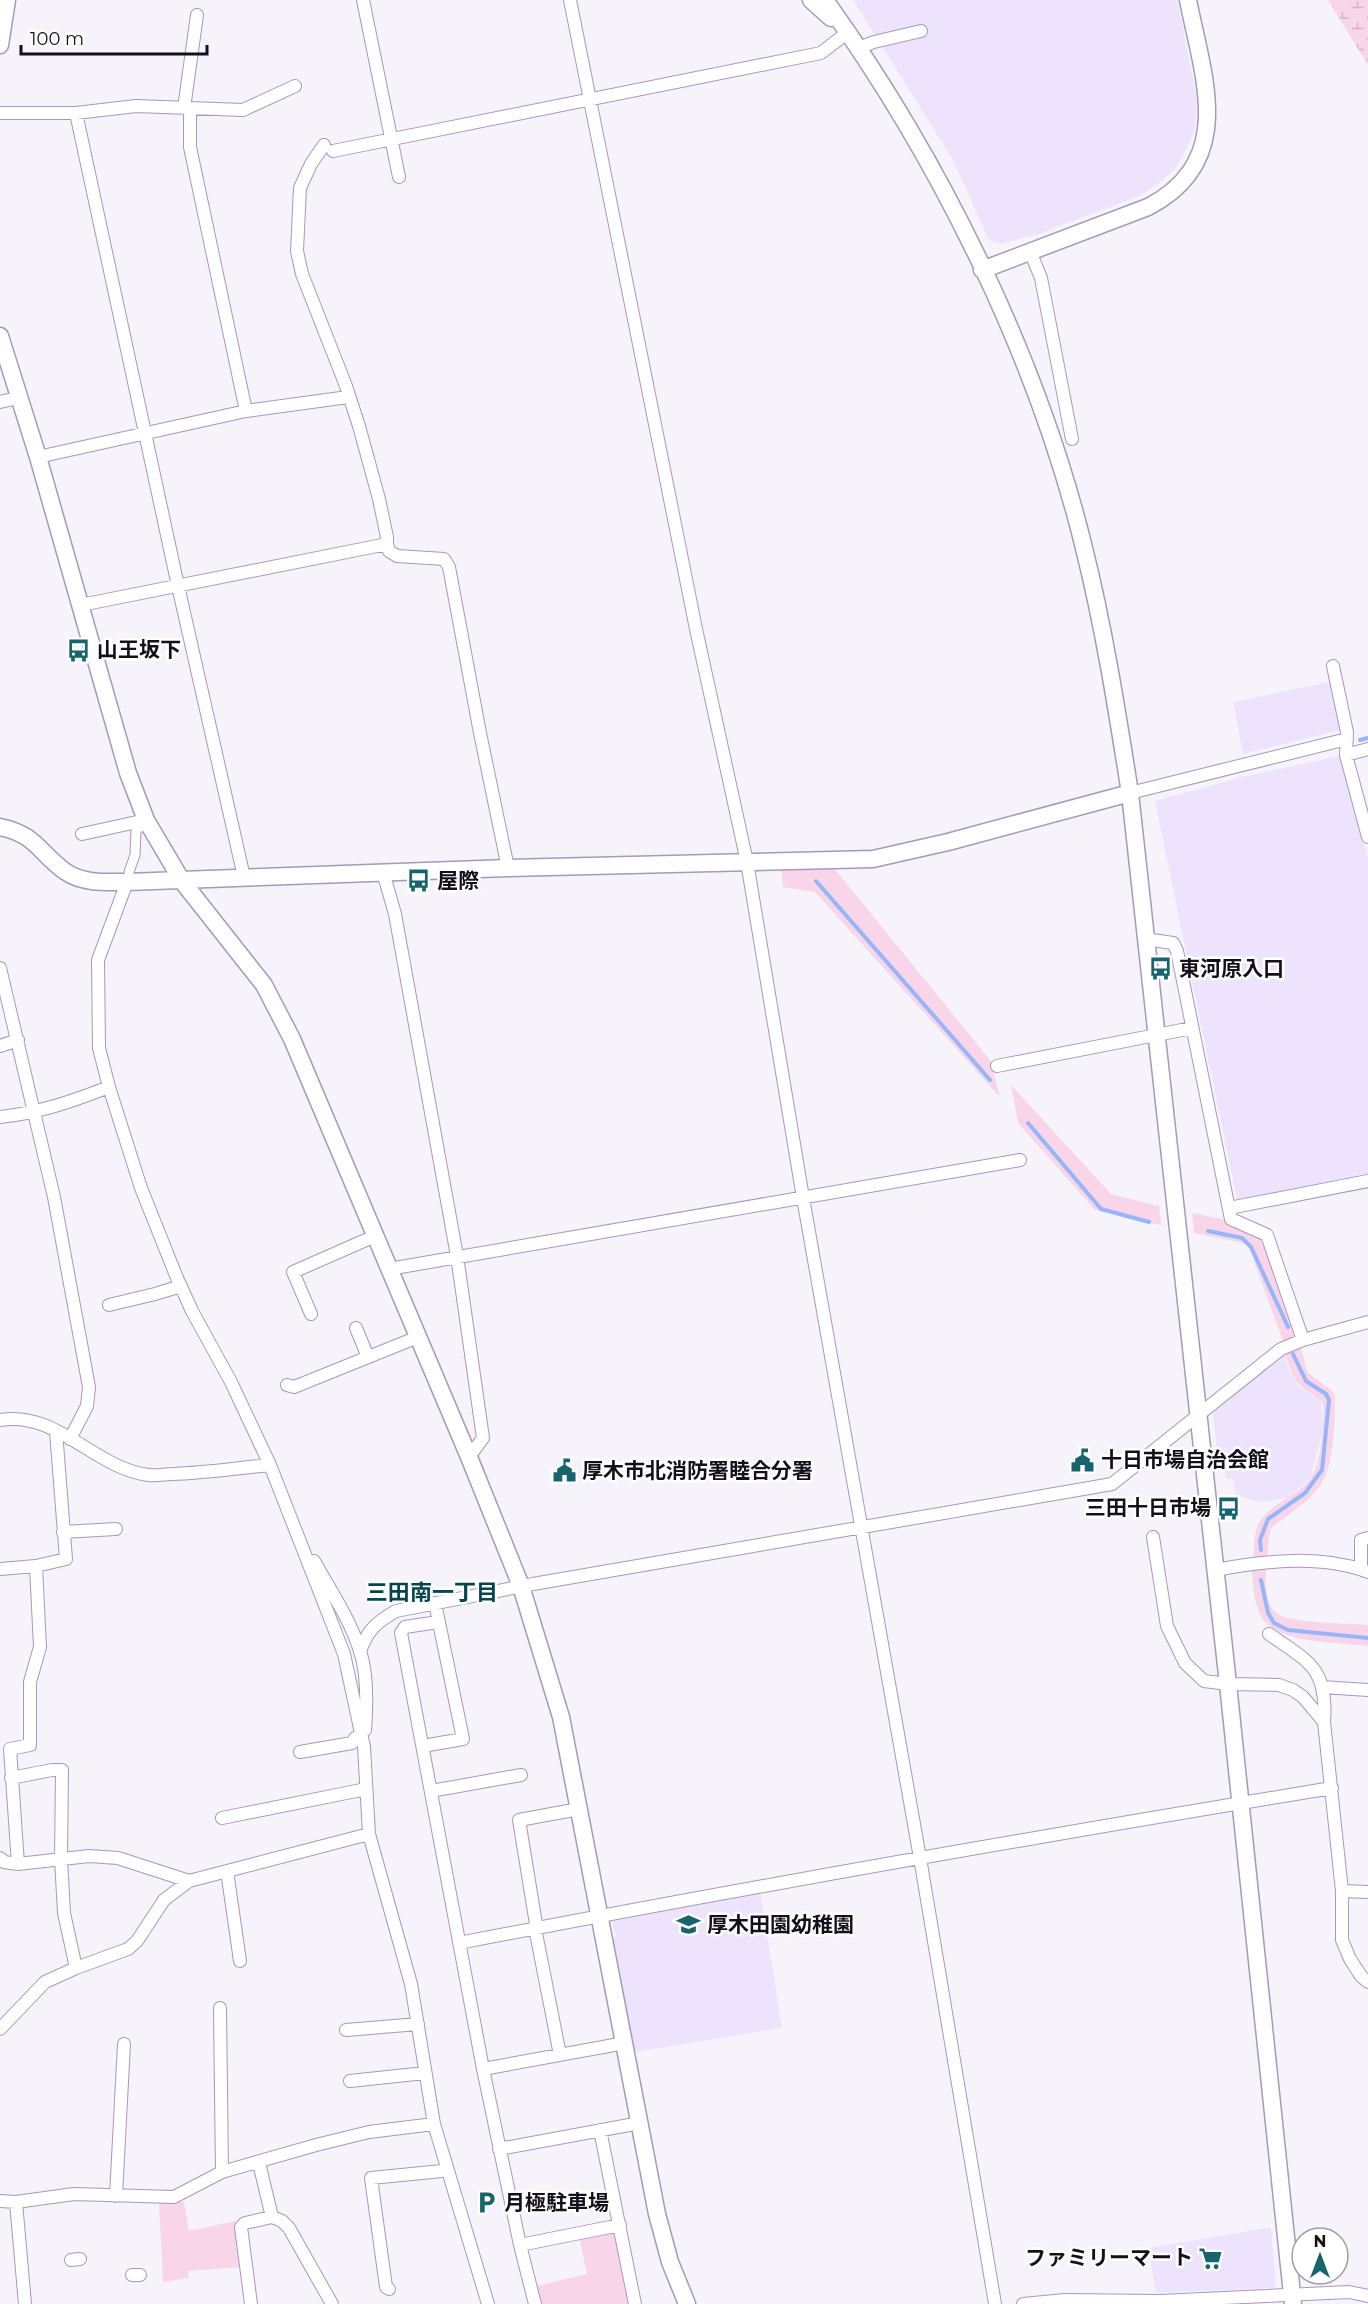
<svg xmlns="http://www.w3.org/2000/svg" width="1368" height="2304" font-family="Montserrat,'Noto Sans JP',sans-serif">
  <defs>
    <pattern id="wetland-marsh" width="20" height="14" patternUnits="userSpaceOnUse" patternTransform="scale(1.5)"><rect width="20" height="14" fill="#f8d5e9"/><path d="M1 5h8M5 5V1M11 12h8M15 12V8" fill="none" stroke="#d4b6c7"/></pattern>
  </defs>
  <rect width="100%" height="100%" fill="#f6f3fa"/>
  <!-- built -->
  <path fill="#ede3fc" d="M853 0H1177L1197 98 1195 129 1190 142 1175 169 1158 184 1137 197 1038 234 1001 244 989 240 953 160Z
    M1330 682 1341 730 1243 754 1233 702Z
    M1339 756 1368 858V1177L1242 1204 1237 1199 1155 801 1242 777Z
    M1285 1354 1290 1372 1299 1387 1321 1401 1324 1426 1310 1479 1287 1498 1259 1502 1236 1495 1233 1479H1227L1217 1451 1213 1413Z
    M760 1892 782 2028 634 2052 613 1938 617 1936 613 1929 612 1919Z
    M1265 2228H1271L1276 2285 1273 2288 1156 2293 1148 2248Z"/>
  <!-- green -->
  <path fill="#f8d5e9" d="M781 868H834L990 1060 1000 1097 815 892 783 887Z
    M1011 1085 1111 1194 1159 1206 1161 1225 1095 1210 1018 1123Z
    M1192 1213 1227 1220 1261 1238 1301 1338 1284 1344 1249 1247 1243 1243 1194 1233Z
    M1300 1345 1308 1373 1331 1390 1335 1396C1335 1418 1334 1457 1325 1477 1316 1498 1288 1514 1270 1529L1267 1558 1253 1559C1254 1549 1254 1536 1257 1527 1265 1506 1295 1497 1309 1481 1320 1469 1327 1417 1322 1401 1295 1384 1294 1382 1285 1352Z
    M1252 1567H1266C1266 1581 1264 1601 1275 1612 1285 1624 1350 1623 1368 1625V1646C1339 1642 1273 1644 1260 1614 1253 1599 1253 1583 1252 1567Z
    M159 2202H184L189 2231 235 2221 241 2267 188 2271 189 2278 163 2282Z
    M617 2231 631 2304H540L536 2286 587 2274 579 2236Z"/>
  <!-- wetland -->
  <path fill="url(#wetland-marsh)" d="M1328 0H1368V65Z"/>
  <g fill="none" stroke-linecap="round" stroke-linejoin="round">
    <!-- stream -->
    <path stroke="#97b6f9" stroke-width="4" d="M1360 740 1368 738
      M816 881 990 1080
      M1028 1123 1101 1209 1149 1222
      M1208 1231 1242 1238 1251 1247 1288 1327
      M1261 1550 1260 1540 1268 1519 1305 1493 1322 1470 1329 1400 1326 1394 1306 1381 1293 1354
      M1261 1580 1268 1613 1274 1623 1288 1630 1368 1638"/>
    <defs>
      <path id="pedestrian" d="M129 872 135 855 136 830 139 828"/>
      <path id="minor" d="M363 0 399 177
        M570 0 696 629 747 862 803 1198 920 1858 995 2304
        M858 48 874 42 921 31
        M184 108 197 15
        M190 108V147L246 411
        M0 113H76L136 106 243 110 295 86
        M76 113 178 586 244 877
        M324 145 311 164 300 188 297 251 302 274 346 386 359 426 379 499 387 537V544
        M333 151 821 53 848 32
        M1030 251 1041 278 1072 439
        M0 402 18 398
        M38 457 246 411 348 397
        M81 605 387 544 389 551 397 556 444 559 449 567 480 733 508 868
        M1333 666 1347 732 1346 755 1368 837
        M1346 755 1368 749
        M1130 793 1347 739
        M82 834 146 820
        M383 872 395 914 457 1256 483 1438 469 1457
        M127 882 98 960 99 1048 109 1087 141 1188 177 1278 192 1311 231 1382 270 1465 344 1654 364 1747 369 1834 411 1984 434 2124 488 2304
        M1145 939 1173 943 1177 951 1231 1219 1267 1235 1303 1340
        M0 968 54 1197 89 1387 87 1406 70 1439
        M0 1046 18 1040
        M997 1066 1192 1028
        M0 1117C39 1113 73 1101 109 1087
        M1229 1208 1368 1181
        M389 1269 1020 1160
        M109 1305 155 1294 181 1286
        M311 1314 293 1272 375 1236
        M356 1328 368 1357
        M287 1385 294 1387 418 1337
        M0 1420C57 1410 95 1469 149 1475 157 1476 165 1474 172 1474 205 1473 237 1468 270 1465
        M63 1532 116 1529
        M1153 1537 1167 1626 1185 1663 1204 1681 1228 1684 1279 1685 1293 1690 1303 1697 1324 1722 1342 1891V1940L1350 1959 1361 1976 1368 1982
        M314 1561C330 1590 350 1619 360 1651 368 1675 367 1705 365 1730
        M0 1569 36 1566 66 1559 56 1431
        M1361 1569V1540L1368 1538
        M1215 1570C1264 1561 1321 1554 1368 1572
        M438 1622 405 1627 401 1633 483 2069 520 2245 535 2304
        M1269 1634C1309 1662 1328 1668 1324 1722
        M360 1652C367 1630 377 1622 396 1611L533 1584 1112 1484 1281 1349 1303 1340 1368 1322
        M1322 1687 1368 1690
        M423 1746 463 1739 435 1603
        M300 1752 352 1743 355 1738 362 1737
        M11 1778 52 1770H62L61 1859 64 1913 76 1968
        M431 1791 521 1775
        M222 1818 366 1789
        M0 1858 4 1862 18 1864 89 1856 118 1858 189 1881 369 1834
        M18 1864 10 1749 30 1745V1682L40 1647 36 1566
        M227 1871 240 1961
        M1342 1891 1368 1892
        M459 1943C749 1887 1040 1836 1332 1788
        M220 2008 222 2172
        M0 2029 45 1982 76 1968 128 1949 137 1941 164 1900 189 1881
        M346 2030 418 2024
        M560 2055 535 1928 536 1924 519 1820 579 1809
        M483 2069 625 2043
        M350 2081 425 2073
        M600 2130 635 2304
        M499 2149 640 2123
        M259 2163 272 2217 282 2221 289 2228 332 2304
        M116 2196 124 2044
        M0 2201 16 2202 74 2194 174 2197 222 2172 316 2145 369 2132 434 2124
        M16 2202 25 2304
        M520 2245 620 2225
        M71 2260 80 2259
        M132 2275H140
        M389 2289 386 2287 371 2178 442 2171 447 2168
        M251 2304 241 2227 245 2223 272 2217
        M1023 2304 1065 2300 1160 2301 1349 2292 1368 2296"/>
      <path id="tertiary" d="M811 0 831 18
        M825 0C940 160 1037 356 1084 548 1104 628 1117 711 1130 793L1228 1684 1293 2304
        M0 45 7 0
        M982 270 1148 207C1237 161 1203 77 1188 0
        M0 336 38 457 128 773 146 820 182 881 264 985 292 1039 469 1457 521 1586 561 1717 657 2214 670 2262 687 2304
        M0 827C36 834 40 854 66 872 84 884 107 882 127 882L508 868 873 859 948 842 1130 793"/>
    </defs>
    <!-- pedestrian casing -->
    <use href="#pedestrian" stroke="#a699b9" stroke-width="11"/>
    <!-- minor casing -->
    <use href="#minor" stroke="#a699b9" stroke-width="14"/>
    <!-- tertiary casing -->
    <use href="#tertiary" stroke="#a699b9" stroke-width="19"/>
    <!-- pedestrian -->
    <use href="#pedestrian" stroke="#fff" stroke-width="9"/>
    <!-- minor -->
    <use href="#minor" stroke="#fff" stroke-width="12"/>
    <!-- tertiary -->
    <use href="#tertiary" stroke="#fff" stroke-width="16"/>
  </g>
  <!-- icons -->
  <defs>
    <symbol id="bus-bare" viewBox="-9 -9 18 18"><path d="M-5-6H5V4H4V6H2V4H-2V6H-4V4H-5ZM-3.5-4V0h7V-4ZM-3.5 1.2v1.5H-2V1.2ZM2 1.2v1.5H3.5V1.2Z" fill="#17646d" stroke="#fff" stroke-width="2.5" paint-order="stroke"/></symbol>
    <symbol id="civic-bare" viewBox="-9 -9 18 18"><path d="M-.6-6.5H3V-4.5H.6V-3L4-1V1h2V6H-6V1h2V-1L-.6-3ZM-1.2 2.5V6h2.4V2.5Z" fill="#17646d" stroke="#fff" stroke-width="2.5" paint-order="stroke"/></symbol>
    <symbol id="school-bare" viewBox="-9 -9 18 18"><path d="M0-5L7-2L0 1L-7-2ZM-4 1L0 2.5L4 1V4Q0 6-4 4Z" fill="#17646d" stroke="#fff" stroke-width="2.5" paint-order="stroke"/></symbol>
    <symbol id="parking-bare" viewBox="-9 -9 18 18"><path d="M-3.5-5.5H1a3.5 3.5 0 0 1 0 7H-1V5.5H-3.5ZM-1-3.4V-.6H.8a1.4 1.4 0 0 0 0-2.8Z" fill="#17646d" stroke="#fff" stroke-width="2.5" paint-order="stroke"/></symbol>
    <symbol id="supermarket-bare" viewBox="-9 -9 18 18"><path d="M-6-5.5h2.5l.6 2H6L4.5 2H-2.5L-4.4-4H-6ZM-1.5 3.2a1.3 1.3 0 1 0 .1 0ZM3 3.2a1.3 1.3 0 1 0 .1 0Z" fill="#17646d" stroke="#fff" stroke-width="2.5" paint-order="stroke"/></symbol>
  </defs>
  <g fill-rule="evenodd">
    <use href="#bus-bare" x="62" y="634" width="33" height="33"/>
    <use href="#bus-bare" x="402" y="864" width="33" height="33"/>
    <use href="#bus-bare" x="1144" y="952" width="33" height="33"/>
    <use href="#civic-bare" x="1066" y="1444" width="33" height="33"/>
    <use href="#civic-bare" x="548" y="1454" width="33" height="33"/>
    <use href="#bus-bare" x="1212" y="1492" width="33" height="33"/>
    <use href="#school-bare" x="672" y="1908" width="33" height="33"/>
    <use href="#parking-bare" x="470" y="2186" width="33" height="33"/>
    <use href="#supermarket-bare" x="1194" y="2242" width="33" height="33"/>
  </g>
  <g text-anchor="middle" stroke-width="5" stroke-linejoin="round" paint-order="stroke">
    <!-- poi labels -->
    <g font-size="21" font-weight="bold" fill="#140f1a" stroke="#fff" text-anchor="start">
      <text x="97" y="657">山王坂下</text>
      <text x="437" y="888">屋際</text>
      <text x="1179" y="976">東河原入口</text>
      <text x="1101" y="1467">十日市場自治会館</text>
      <text x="582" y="1478">厚木市北消防署睦合分署</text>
      <text x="1211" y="1515" text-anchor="end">三田十日市場</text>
      <text x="707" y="1932">厚木田園幼稚園</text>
      <text x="504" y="2210">月極駐車場</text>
      <text x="1193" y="2265" text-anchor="end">ファミリーマート</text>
    </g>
    <!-- neighbourhood labels -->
    <g font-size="22" font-weight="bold" fill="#04464d" stroke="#fff">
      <text x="432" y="1600">三田南一丁目</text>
    </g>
  </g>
  <!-- north arrow -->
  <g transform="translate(1320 2256)"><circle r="28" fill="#ffffff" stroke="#a19fa3" stroke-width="1.5"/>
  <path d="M0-4.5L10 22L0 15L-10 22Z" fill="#17646d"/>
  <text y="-9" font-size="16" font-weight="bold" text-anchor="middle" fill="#140f1a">N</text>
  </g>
  <!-- scale -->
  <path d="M21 45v9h186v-9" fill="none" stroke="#140f1a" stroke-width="3"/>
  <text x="30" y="45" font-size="18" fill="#140f1a" stroke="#ffffff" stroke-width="4.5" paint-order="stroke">100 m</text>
</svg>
